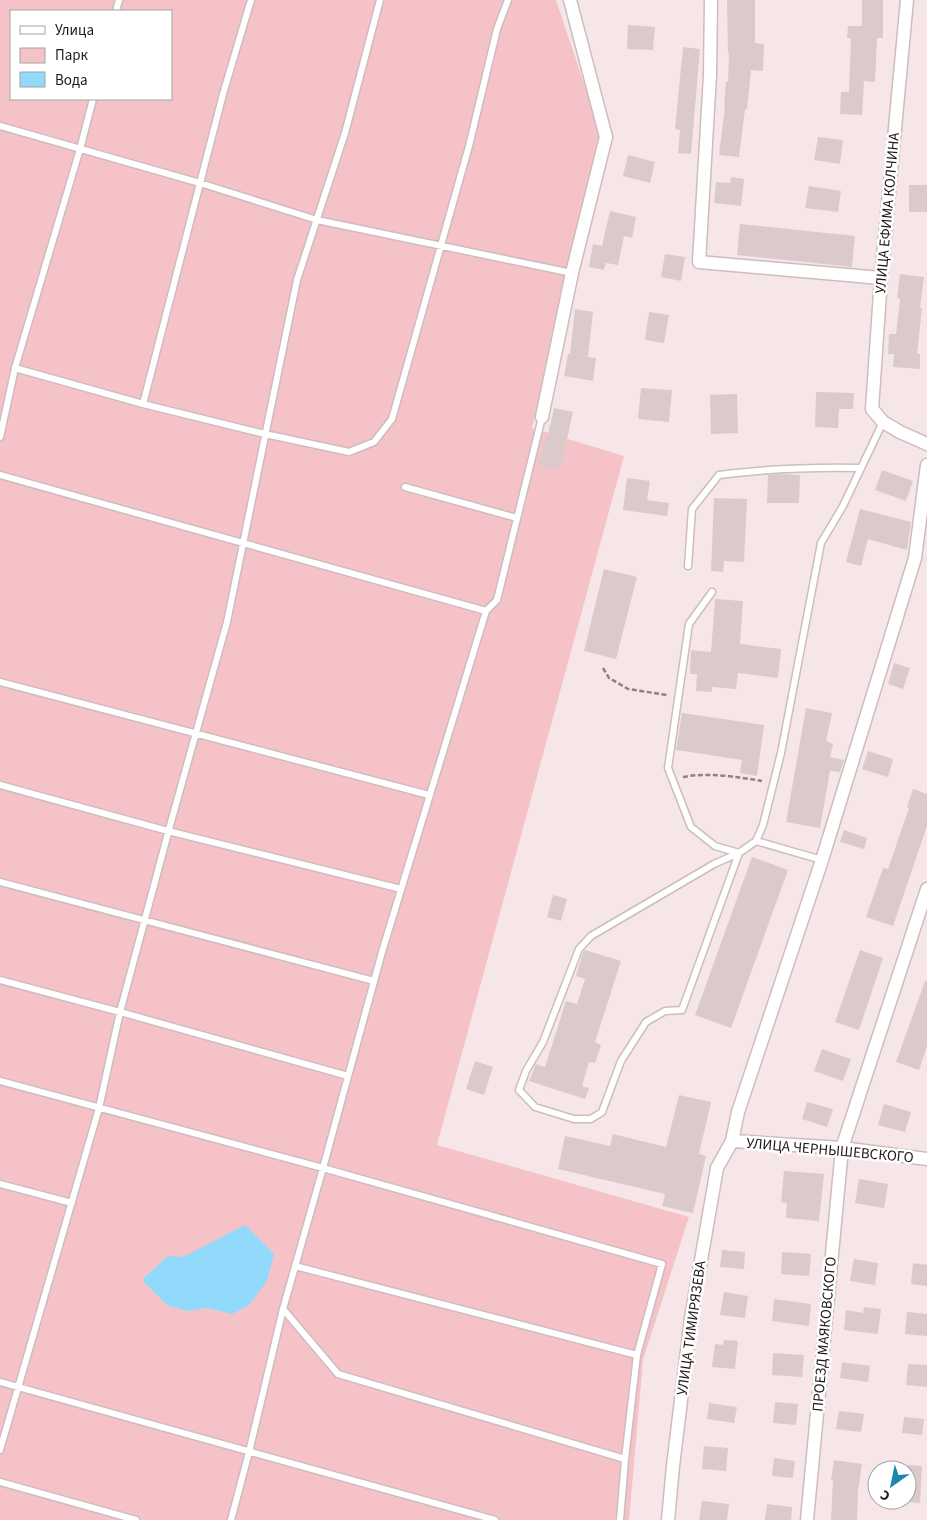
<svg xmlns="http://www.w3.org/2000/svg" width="927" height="1520" font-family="'Source Sans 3',sans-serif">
  <rect width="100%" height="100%" fill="#f7e6e7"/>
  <!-- green -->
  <path fill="#f4c2c7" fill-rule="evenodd" d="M0 0H556L606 149 532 428 624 456 437 1145 689 1217 643 1360 629 1520H0ZM11 11H171V99H11Z"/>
  <!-- water -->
  <path fill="#92dafc" d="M245 1225 274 1254 267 1281 249 1305 232 1314 207 1308 187 1311 167 1305 142 1280 168 1256 183 1257Z"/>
  <!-- building -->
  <path fill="#dacacb" d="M727 0H755V43L764 44 763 71 751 70 747 109H745L739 157 719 155 725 107H724L726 81 728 82 729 53H728Z
    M862 0H883V38H877L875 82 864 81 862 115 840 114 841 92H849L851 38H847L848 26H862Z
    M628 25 655 27 653 50 627 49Z
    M683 47 700 49 691 154 678 153 680 130 675 129Z
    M818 137 843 140 840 164 814 160Z
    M628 155 655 162 650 183 623 176Z
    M731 177 744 179 741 206 714 203 716 182 730 183Z
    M909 185H927V212H909Z
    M809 186 841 191 838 212 805 208Z
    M610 211 636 217 632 238 624 236 618 265 606 263 604 270 589 267 593 244 602 246Z
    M740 224 855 236 852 267 737 255Z
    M665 254 685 257 681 281 661 277Z
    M900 274 924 277 920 308H922L917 354H920V369L893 367 894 354H888L889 334H896L900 299 897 298Z
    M575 309 593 312 588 357 596 358 593 381 564 376 568 354H570Z
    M649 312 669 315 664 343 645 340Z
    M641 388 672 390 669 422 638 419Z
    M816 392 854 393 853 409H839L838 428 815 427Z
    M737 394 738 433 711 434 710 395Z
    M554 408 573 412 560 470 538 465 544 443H546Z
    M882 470 913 481 906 501 875 490Z
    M780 474 800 475 799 503H767L768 475Z
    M627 478 650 481 647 500 669 503 667 516 623 510Z
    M714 498 747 499 744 562 724 561 723 572 711 571Z
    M860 509 911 522 907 550 868 539 861 566 846 562Z
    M604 569 637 577 616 659 584 651Z
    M715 599 743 601 740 644 781 649 778 678 738 673 736 689 712 687V692L696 691 697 674H690L691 650 711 652Z
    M894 663 910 668 903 689 888 684Z
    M806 708 832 713 826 741 833 744 830 757 844 760 840 772 830 771 820 828 786 822Z
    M682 713 764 725 757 776 740 773 742 760 676 750Z
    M868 751 893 759 888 777 862 769Z
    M913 789 927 794V826L893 926 866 917 883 868 888 869 909 808 907 807Z
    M844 830 867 838 864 849 840 842Z
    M752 857 788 870 731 1028 695 1015Z
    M553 895 567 899 561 921 547 917Z
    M585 950 621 961 595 1042 601 1045 595 1063 589 1062 582 1086 589 1088 585 1099 529 1081 536 1064 545 1067 566 1001 577 1004 585 979 576 976 583 952Z
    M860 950 883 958 859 1030 835 1022Z
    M925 981H927V1046L919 1070 896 1062Z
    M822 1049 851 1059 843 1081 814 1071Z
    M475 1061 493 1067 484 1095 466 1089Z
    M679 1095 711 1102 699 1154 706 1156 693 1213 662 1206 665 1194 558 1169 565 1136 610 1146 613 1134 666 1147Z
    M807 1102 833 1109 827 1127 802 1119Z
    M884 1104 911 1112 905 1132 878 1125Z
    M784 1171 824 1174 819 1221 786 1218 787 1203 781 1202Z
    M859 1179 888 1184 884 1208 855 1203Z
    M722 1250 745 1252 744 1269 720 1267Z
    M782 1252 811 1254 809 1276 781 1274Z
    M854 1259 878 1263 875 1285 850 1281Z
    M913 1263 927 1265V1286L911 1284Z
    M724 1292 748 1296 745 1318 720 1315Z
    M774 1299 811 1304 809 1326 772 1321Z
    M864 1307 881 1309 878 1334 844 1330 846 1310 863 1313Z
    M907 1312 927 1314V1336L905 1334Z
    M724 1340 738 1341 735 1369 712 1367 715 1344 723 1345Z
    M773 1353 804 1355 802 1377 772 1375Z
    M842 1362 870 1366 868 1382 840 1378Z
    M908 1364 927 1365V1387L906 1385Z
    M775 1402 798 1404 796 1425 773 1423Z
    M709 1403 737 1407 734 1423 707 1419Z
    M839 1411 864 1414 861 1432 836 1429Z
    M904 1417 924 1419 922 1435 902 1433Z
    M704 1446 728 1448 726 1471 702 1469Z
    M774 1458 795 1461 793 1478 772 1476Z
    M834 1460 862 1464 858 1490 857 1520H831L833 1480H831Z
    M907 1465 922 1466 920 1503 907 1502Z
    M702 1501 729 1504 727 1520H699Z
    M767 1504 792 1507 791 1520H765Z"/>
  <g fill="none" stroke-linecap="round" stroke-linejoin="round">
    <defs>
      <path id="service" d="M116 11 119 0
        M0 126 200 183 317 220 572 273
        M15 368 143 404 265 434 349 452 374 442 392 419 469 146 497 29 508 0
        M143 404 223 94 251 0
        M0 437 15 368 80 149 93 99
        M0 475 486 611
        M405 487 517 518
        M688 566 692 509 719 475C766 469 814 467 861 468
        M712 592 689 624 668 768 691 827 715 846 739 853
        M0 682 429 795
        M0 785 168 831 401 889
        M756 841 822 860
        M739 853 714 864 591 936 579 949 543 1042 526 1071 519 1090 535 1107 574 1119H591L602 1112 621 1061 646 1022 665 1011 682 1010 739 853 756 841 763 825 781 753 821 543 843 506 883 422
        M0 882 374 981
        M0 980 120 1012 348 1076
        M0 1081 323 1168 662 1264 637 1355 625 1459 620 1520
        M0 1184 72 1203
        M295 1266 637 1355
        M283 1309 338 1374 625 1459
        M0 1382 495 1520
        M0 1450 99 1108 120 1012 171 822 227 622 297 280 345 133 380 0
        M0 1482 136 1520
        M231 1520 249 1452 283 1309 323 1168 382 952 486 611 497 600 542 417"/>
      <path id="minor" d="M711 0 710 75 699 262 881 278
        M907 0 881 278 872 409 883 422 900 432 927 444
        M542 417 572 273 606 137 570 0
        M732 1141 842 1148 927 1159
        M668 1520 673 1466 691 1318 717 1168 732 1141 738 1112 822 860 915 558 927 465
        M807 1520 842 1148 927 889"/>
    </defs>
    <!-- service casing -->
    <use href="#service" stroke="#ccbdbe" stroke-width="9"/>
    <!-- minor casing -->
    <use href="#minor" stroke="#ccbdbe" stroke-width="15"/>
    <!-- path -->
    <path stroke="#8d8283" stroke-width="2.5" stroke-dasharray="5 2.5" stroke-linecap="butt" d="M603 668 609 678 628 689 667 695
      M683 777C708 772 738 777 762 781"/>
    <!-- service -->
    <use href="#service" stroke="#fff" stroke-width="6"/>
    <!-- minor -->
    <use href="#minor" stroke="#fff" stroke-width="12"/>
  </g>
  <g text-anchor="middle" stroke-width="5" stroke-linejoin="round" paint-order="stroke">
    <!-- street labels -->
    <g font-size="15" fill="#1f191a" stroke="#fff">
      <text transform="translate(887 213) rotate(-85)" y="5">УЛИЦА ЕФИМА КОЛЧИНА</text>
      <text transform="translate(830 1150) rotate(5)" y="5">УЛИЦА ЧЕРНЫШЕВСКОГО</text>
      <text transform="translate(691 1328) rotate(-82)" y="5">УЛИЦА ТИМИРЯЗЕВА</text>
      <text transform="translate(824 1334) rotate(-85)" y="5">ПРОЕЗД МАЯКОВСКОГО</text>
    </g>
  </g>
  <!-- legend -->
  <rect x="10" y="10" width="162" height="90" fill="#ffffff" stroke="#a5a3a3"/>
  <rect x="20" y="26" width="25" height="8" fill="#ffffff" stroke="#a5a3a3"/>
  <text x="55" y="35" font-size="15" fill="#1f191a">Улица</text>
  <rect x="20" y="48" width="25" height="15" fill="#f4c2c7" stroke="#a5a3a3"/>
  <text x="55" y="60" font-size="15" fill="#1f191a">Парк</text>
  <rect x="20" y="72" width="25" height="15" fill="#92dafc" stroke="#a5a3a3"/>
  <text x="55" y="85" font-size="15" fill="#1f191a">Вода</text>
  <!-- north arrow -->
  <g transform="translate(892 1485) rotate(213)"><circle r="24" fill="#ffffff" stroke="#a5a3a3"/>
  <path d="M0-4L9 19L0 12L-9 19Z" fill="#1d87af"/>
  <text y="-8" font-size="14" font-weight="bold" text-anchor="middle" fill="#1f191a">С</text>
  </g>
</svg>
